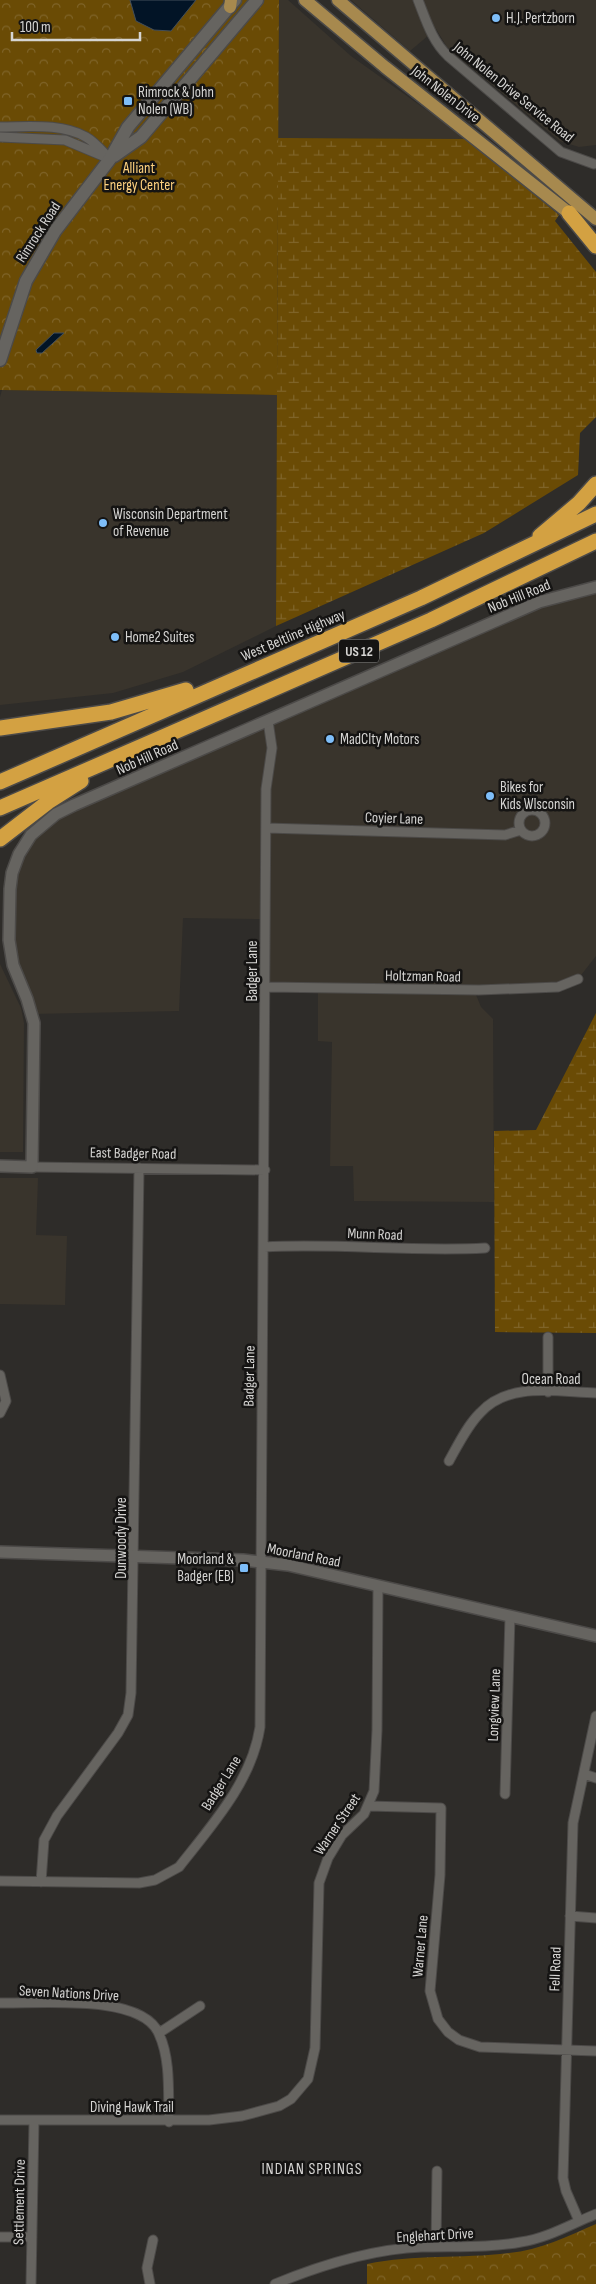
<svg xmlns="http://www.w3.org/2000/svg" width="596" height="2284" font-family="'Sofia Sans Condensed',sans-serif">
  <defs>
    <pattern id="wetland-marsh" width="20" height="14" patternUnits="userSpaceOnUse" patternTransform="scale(1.25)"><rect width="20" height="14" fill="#6a4b05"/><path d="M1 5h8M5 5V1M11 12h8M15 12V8" fill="none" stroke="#7f6429"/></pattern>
    <pattern id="park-crowns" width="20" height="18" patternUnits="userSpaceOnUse" patternTransform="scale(1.25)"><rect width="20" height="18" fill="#6a4b05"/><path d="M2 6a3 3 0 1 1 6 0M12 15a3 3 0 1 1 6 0" fill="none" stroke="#7f6429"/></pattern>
  </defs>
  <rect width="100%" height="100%" fill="#2e2c29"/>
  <!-- built -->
  <path fill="#39342c" d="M279 0H288L351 56 467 139 278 138Z
    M351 0H596V145L579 147 560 141 447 47 436 29 410 51Z
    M2 390 277 395 276 626 183 672 113 693 0 705V397Z
    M596 587V956L578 979 558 987 474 990 481 1007 493 1019 494 1202 354 1201 353 1166H330L332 1042 318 1041V988L266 987V917L260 919 183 918 179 1011 31 1014 13 965 12 873 42 825 509 616Z
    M0 964 21 1008 24 1023 23 1152H0Z
    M0 1178H38L36 1235 67 1236 65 1305 0 1304Z"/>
  <!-- wetland -->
  <path fill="url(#wetland-marsh)" d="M278 138 467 139 559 215 555 221 596 272V417L580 433 578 475 484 533 276 626Z
    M596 1013V1333L495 1332 494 1131 536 1130Z"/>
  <!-- park -->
  <path fill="url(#park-crowns)" d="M0 0H279L277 395 0 390Z
    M596 2224V2284H367V2264C414 2254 461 2259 509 2253 540 2250 568 2236 596 2224Z"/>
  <!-- water -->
  <path fill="#021426" stroke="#424e5a" d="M130 0H196L171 31 154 30 136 21Z
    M54 333H64L42 353H37L36 350Z"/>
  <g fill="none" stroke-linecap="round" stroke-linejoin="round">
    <defs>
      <path id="minor" d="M418 0C426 20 432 41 448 56L561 152 594 164
        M0 127C28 127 61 123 86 137 95 142 103 152 110 159
        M0 137 65 140 103 156
        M519 823a13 13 0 1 1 26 0a13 13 0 1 1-26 0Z
        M266 828 505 835 521 830
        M266 987 479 990 558 987 578 979
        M32 1167 265 1170
        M264 1247C338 1243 411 1252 485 1248
        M548 1337V1392
        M0 1375 6 1401 0 1413
        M449 1461C458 1445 467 1426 480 1413 509 1381 557 1392 596 1393
        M584 1774 596 1778
        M505 1794 510 1616
        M368 1806 441 1808 440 1875 430 1991 438 2019 448 2032 459 2040 480 2047 596 2051
        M0 1881 139 1883 155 1880 179 1867C212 1825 252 1781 260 1727L266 789 272 748 268 721
        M41 1882 44 1840 57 1816 118 1733 128 1715 131 1693 139 1168
        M570 1916 596 1918
        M0 2003C38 2004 142 1993 159 2034 171 2060 168 2094 169 2122
        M159 2033 200 2006
        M0 2120H209L242 2116 279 2106 291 2099 308 2079 315 2048 319 1883 328 1858 342 1835 364 1814 374 1791 377 1730 378 1586
        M579 2221 566 2191 563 2178 573 1823 596 1716
        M0 2237H32
        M436 2247 437 2171
        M31 2284 34 2121
        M150 2284 147 2268 153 2240
        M275 2284C321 2265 373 2249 422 2247 455 2246 489 2248 521 2242 548 2238 571 2224 596 2214"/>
      <path id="tertiary" d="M0 1166 32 1167 34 1023 27 999 13 965 9 940 10 889 12 873 19 854 31 835 56 814 74 805 539 602 596 587
        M0 1552 243 1560 288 1565 596 1636"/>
      <path id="secondary" d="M114 156 141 137 257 0
        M0 360 26 281 55 231 110 159 128 127 235 0"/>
      <path id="primary" d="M305 0 385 67 569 213
        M338 0 596 219
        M230 7 231 0"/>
      <path id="motorway" d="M569 213 596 246
        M540 536 579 503 596 484
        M0 728 111 712 186 690
        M0 782 421 598 596 514
        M0 808 431 620 596 541
        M0 839 48 802 81 781"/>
    </defs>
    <!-- minor casing -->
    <use href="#minor" stroke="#4c4a48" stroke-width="11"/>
    <!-- tertiary casing -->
    <use href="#tertiary" stroke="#4c4a48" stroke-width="14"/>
    <!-- secondary casing -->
    <use href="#secondary" stroke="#4c4a48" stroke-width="15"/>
    <!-- primary casing -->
    <use href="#primary" stroke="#4c4a48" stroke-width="15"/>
    <!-- motorway casing -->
    <use href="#motorway" stroke="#4c4a48" stroke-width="18"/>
    <!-- minor -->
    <use href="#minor" stroke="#666460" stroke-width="9"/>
    <!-- tertiary -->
    <use href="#tertiary" stroke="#666460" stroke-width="11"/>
    <!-- secondary -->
    <use href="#secondary" stroke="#666460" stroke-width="12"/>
    <!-- primary -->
    <use href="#primary" stroke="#a7894e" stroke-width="12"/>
    <!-- motorway -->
    <use href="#motorway" stroke="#d3a142" stroke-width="15"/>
  </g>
  <!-- markers -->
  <g fill="#7ebef9" stroke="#151413" stroke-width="2">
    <circle cx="496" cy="18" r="5"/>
    <rect x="123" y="96" width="10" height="10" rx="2.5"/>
    <circle cx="103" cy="523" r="5"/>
    <circle cx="115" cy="637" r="5"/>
    <circle cx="330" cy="739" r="5"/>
    <circle cx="490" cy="796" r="5"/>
    <rect x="239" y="1563" width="10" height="10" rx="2.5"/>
  </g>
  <g text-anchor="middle" stroke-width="5" stroke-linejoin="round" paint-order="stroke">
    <!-- shield labels -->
    <rect fill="#151413" stroke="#9c9b99" stroke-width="1" x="339" y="639.5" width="40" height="23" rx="4"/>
    <g font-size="14" font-weight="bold" fill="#d6d5d3">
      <text x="359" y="656">US 12</text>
    </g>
    <!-- poi labels -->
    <g font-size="15" fill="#d6d5d3" stroke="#151413" text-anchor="start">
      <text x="506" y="23">H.J. Pertzborn</text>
      <text x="138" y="97">Rimrock &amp; John<tspan x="138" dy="17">Nolen (WB)</tspan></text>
      <text x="113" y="519">Wisconsin Department<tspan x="113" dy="17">of Revenue</tspan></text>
      <text x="125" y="642">Home2 Suites</text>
      <text x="340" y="744">MadCIty Motors</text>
      <text x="500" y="792">Bikes for<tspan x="500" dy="17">Kids WIsconsin</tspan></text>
      <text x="234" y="1564" text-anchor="end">Moorland &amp;<tspan x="234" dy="17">Badger (EB)</tspan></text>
    </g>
    <!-- street labels -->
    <g font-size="15" fill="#d6d5d3" stroke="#151413">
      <text transform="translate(514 92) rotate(39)" y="5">John Nolen Drive Service Road</text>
      <text transform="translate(446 94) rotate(38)" y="5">John Nolen Drive</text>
      <text transform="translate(38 232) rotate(-57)" y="5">Rimrock Road</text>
      <text transform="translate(519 596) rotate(-22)" y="5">Nob Hill Road</text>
      <text transform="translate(293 635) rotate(-23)" y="5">West Beltline Highway</text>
      <text transform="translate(147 757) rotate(-24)" y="5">Nob Hill Road</text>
      <text transform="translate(394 818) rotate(2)" y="5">Coyier Lane</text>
      <text transform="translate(252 971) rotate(-90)" y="5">Badger Lane</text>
      <text transform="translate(423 976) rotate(1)" y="5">Holtzman Road</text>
      <text transform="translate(133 1153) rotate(1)" y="5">East Badger Road</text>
      <text transform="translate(375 1234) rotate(2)" y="5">Munn Road</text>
      <text transform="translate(249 1376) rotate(-89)" y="5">Badger Lane</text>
      <text x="551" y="1384">Ocean Road</text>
      <text transform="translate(121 1538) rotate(-90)" y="5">Dunwoody Drive</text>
      <text transform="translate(304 1555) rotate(11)" y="5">Moorland Road</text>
      <text transform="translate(494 1705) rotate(-88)" y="5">Longview Lane</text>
      <text transform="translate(221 1783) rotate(-58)" y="5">Badger Lane</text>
      <text transform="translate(337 1824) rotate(-56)" y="5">Warner Street</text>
      <text transform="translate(420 1946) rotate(-85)" y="5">Warner Lane</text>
      <text transform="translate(555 1969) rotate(-88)" y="5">Fell Road</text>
      <text transform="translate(69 1993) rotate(3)" y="5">Seven Nations Drive</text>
      <text x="132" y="2112">Diving Hawk Trail</text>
      <text transform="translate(19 2202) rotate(-89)" y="5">Settlement Drive</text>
      <text transform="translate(435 2235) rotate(-3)" y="5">Englehart Drive</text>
    </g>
    <!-- park labels -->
    <g font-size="15" fill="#fed17f" stroke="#151413">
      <text x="139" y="173">Alliant<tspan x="139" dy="17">Energy Center</tspan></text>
    </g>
    <!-- neighbourhood labels -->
    <g font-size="16" letter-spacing="1" fill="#d6d5d3" stroke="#151413">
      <text x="312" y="2174">INDIAN SPRINGS</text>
    </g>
  </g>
  <!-- scale -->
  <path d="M12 32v8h128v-8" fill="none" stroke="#d6d5d3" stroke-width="2.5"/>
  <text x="20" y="32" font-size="15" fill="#d6d5d3" stroke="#151413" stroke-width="4" paint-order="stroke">100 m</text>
</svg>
